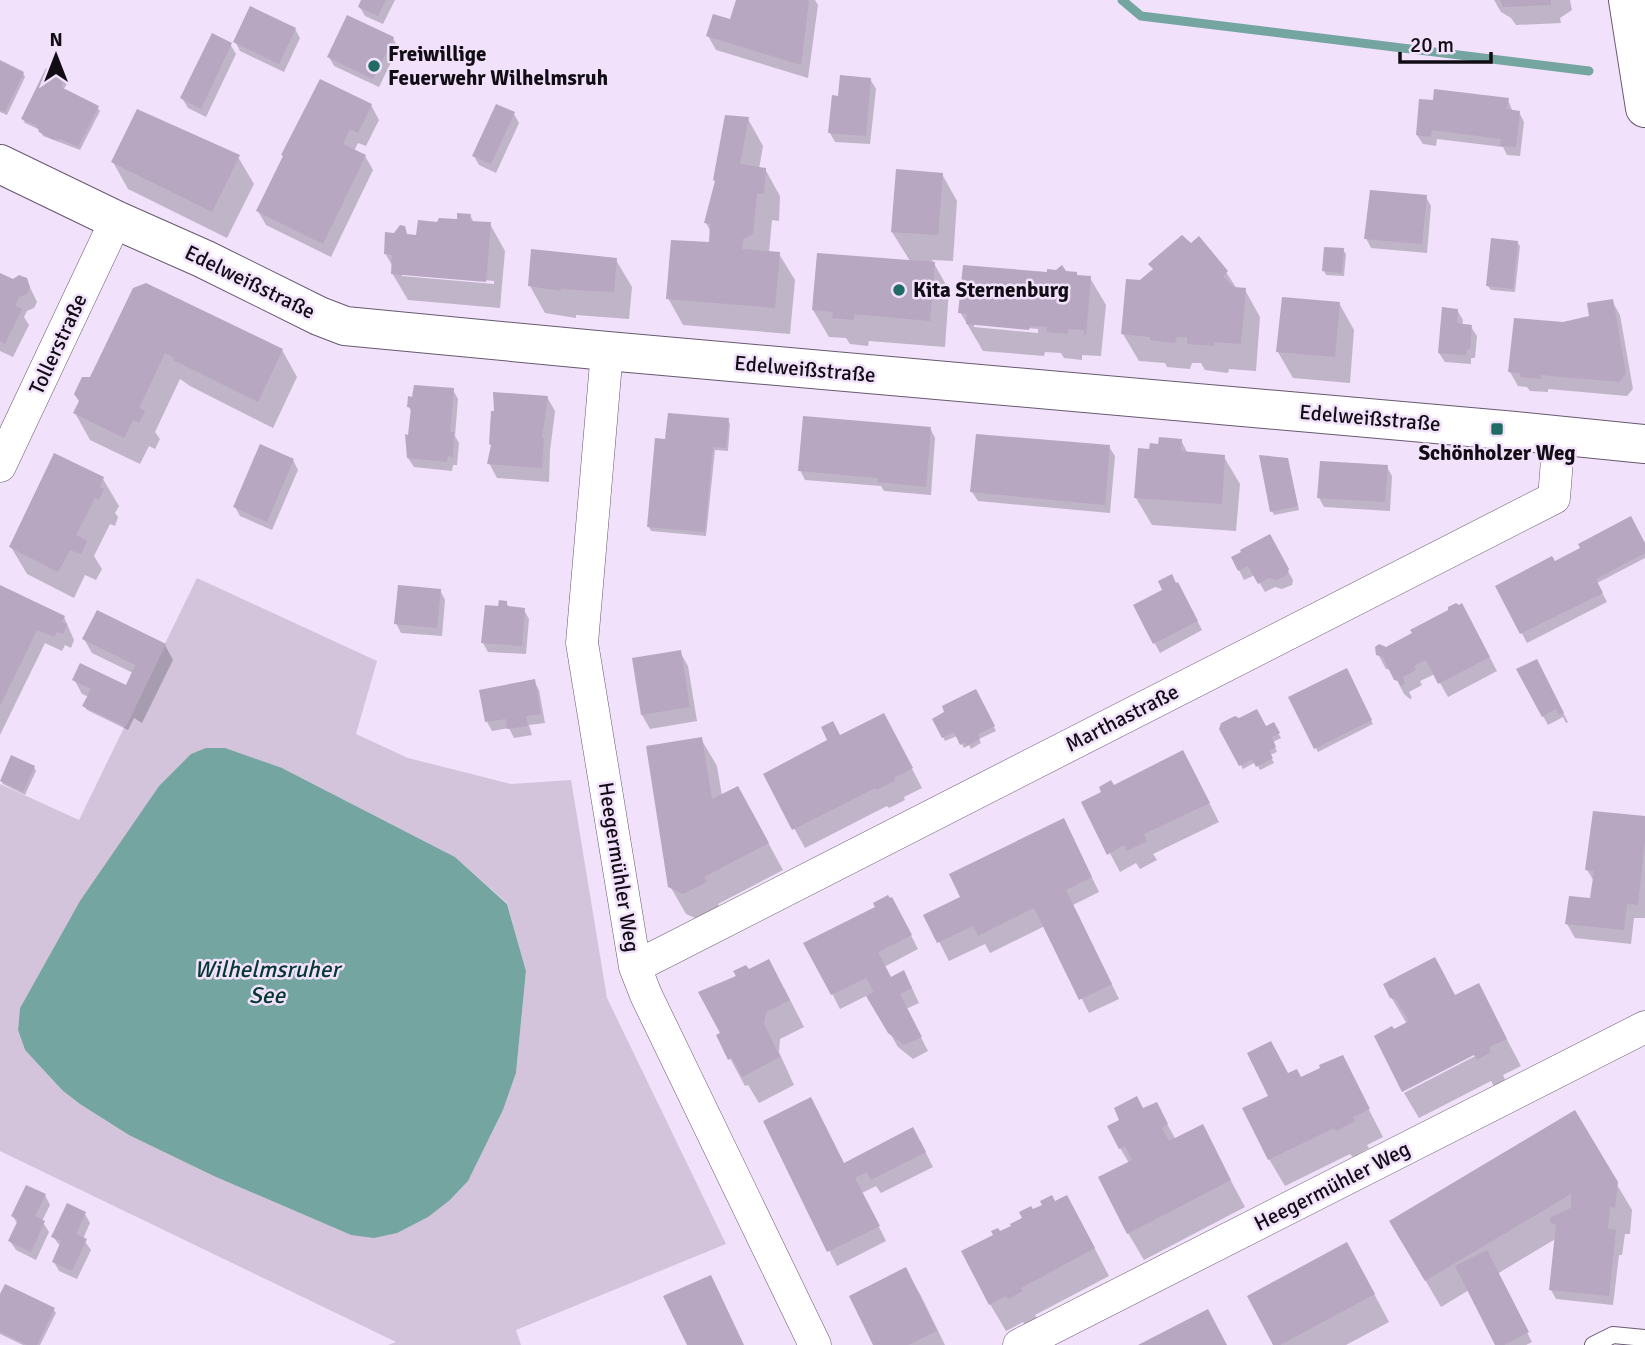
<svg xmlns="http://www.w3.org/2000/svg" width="1645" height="1345" font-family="Signika,sans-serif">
  <rect width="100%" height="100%" fill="#f1e1fb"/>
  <!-- green -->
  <path fill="#d3c4dc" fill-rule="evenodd" d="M197 578 377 661 356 734 408 758 511 784 571 780 607 998 726 1244 516 1330 521 1345H388L396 1342 0 1151V784L79 820ZM282 768 455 857 507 903 526 971 516 1073 503 1110 468 1181 450 1200 351 1235 216 1177 62 1090 25 1050 18 1030 20 1008 80 902 159 786Z"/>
  <!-- water -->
  <path fill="#74a5a0" d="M206 748H225L282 768 455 857 507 904 526 971 516 1073 503 1110 468 1181 450 1200 428 1217 397 1233 374 1238 351 1235 216 1177 129 1135 80 1104 62 1090 25 1050 18 1030 20 1008 80 901 159 786 191 754Z"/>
  <!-- shadow -->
  <path fill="#0003" fill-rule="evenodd" d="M362 0H395L383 24 365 16 359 6Z
    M738 0H815L818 5 808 78 716 50 708 36 731 21Z
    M1494 0H1570L1572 10 1560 18 1561 23 1516 25 1511 18 1501 12Z
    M295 29 300 38 284 72 240 51 235 41Z
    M393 38 398 48 379 87 334 66 329 57Z
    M230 44 236 54 206 117 188 108 182 98Z
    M0 62 23 73 25 77 7 115 0 112Z
    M64 79 67 84 63 90 97 107 100 111 80 150 43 136 40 130 25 123 23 119Z
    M870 79 876 89 870 144 835 142 830 133Z
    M1508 100 1513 112H1519L1524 122 1520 156 1507 155 1503 147 1437 139 1436 146 1423 144 1417 135Z
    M371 105 379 120 366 146 358 143 354 151 365 156 373 170 331 257 266 225 258 211Z
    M514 114 519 123 496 173 479 165 474 156Z
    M748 119 763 146 759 169H765L780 196 779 221 772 220 769 253 779 254 795 280 790 334 683 325 668 298 710 244 711 232 706 223Z
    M238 157 254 184 227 238 128 189 113 162Z
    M942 174 957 201 953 261 932 260 949 290 945 347 869 341 868 346 850 344 846 338 829 337 813 310 910 261 892 232Z
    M1426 197 1431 206 1427 253 1371 248 1366 238Z
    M470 215 474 223 490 224 505 251 500 308 408 300 392 273 393 267 385 253 408 236 418 237 438 224 459 221ZM402 273 494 281V284L402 276Z
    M1517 242 1520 246 1515 292 1491 290 1488 286Z
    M1343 250 1346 254 1344 276 1326 275 1324 271Z
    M616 260 632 287 629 319 576 315V318L545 313 530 286Z
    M1226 272 1237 289 1245 290 1260 317 1256 371 1229 369 1228 373 1205 370 1201 363H1192L1190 369 1167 367 1165 363 1139 361 1123 334 1140 282Z
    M1048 274 1090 278 1106 305 1101 356 1082 355V360L1064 358 1061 353 1045 352 1044 356 983 351 960 312ZM974 323 1038 329V333L974 327Z
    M0 275 13 281 26 279 37 302 34 308 27 311 24 317 29 325 13 357 0 351Z
    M134 289 282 350 297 377 273 428 190 386 180 379 155 432 160 439 155 449 149 446 140 464 90 440 75 413Z
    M1612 301 1620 315 1633 389 1627 396 1548 389V392L1530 391 1527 387 1518 386 1510 372 1563 324 1591 318Z
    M1339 303 1354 330 1350 383 1293 378 1278 352Z
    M1457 310 1463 320 1462 326 1471 327 1477 336 1475 358H1471V364L1445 362 1439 353Z
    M453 390 458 399 455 436 459 443 457 465H453L452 471 414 467 408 458 412 413 409 407Z
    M547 397 555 411 550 451 549 482 497 478 489 463Z
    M728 420 730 424 728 451 715 450 706 536 651 531 649 527 667 441Z
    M930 428 935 438 931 495 884 491 881 486 805 480 800 470Z
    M1181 440 1188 454 1224 457 1240 484 1236 531 1152 525 1136 498 1151 451 1160 446Z
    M1109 447 1115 456 1110 513 978 501 972 492Z
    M1287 459 1299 510 1274 515 1272 511Z
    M293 460 298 470 272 530 240 516 235 507Z
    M1387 467 1392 476 1390 511 1324 507 1319 498Z
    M103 479 119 506 115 513 118 517 115 526 110 524 94 556 102 569 96 580 85 575 74 598 27 574 11 547Z
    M1269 537 1293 580 1292 585 1282 589 1275 587 1265 592 1255 575 1244 580 1233 558Z
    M1645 546V558L1597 583 1607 602 1527 643 1497 586 1554 563Z
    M1176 585 1183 593 1202 630 1160 653 1135 606Z
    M0 587 64 617 74 640 71 648 65 645 62 651 45 643 0 735Z
    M440 590 445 600 442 636 401 633 396 623Z
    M506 603 510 608 524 610 529 619 526 654 488 652 483 643 499 608Z
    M1470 620 1497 671 1448 697 1435 674 1420 681 1422 685 1409 692 1412 698 1410 699 1404 694 1392 670 1386 669 1378 654 1386 649Z
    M84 639 165 645 173 660 142 723 134 718 128 730 87 710 84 706 89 697 82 694 74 679 127 687 133 673 92 653Z
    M680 652 688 666 697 721 650 729 642 715Z
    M1541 670 1568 722 1566 723 1563 717 1548 725 1543 716Z
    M1346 671 1373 724 1318 752 1291 698Z
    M534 681 539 690 545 723 529 725 532 735 514 738 509 728 492 731 487 722Z
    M976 691 996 731 979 739 981 743 971 749 969 745 964 748 957 736 945 741 934 719Z
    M1273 724 1281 738 1273 742 1277 752 1270 755 1274 763 1260 770 1256 762 1243 769 1221 729 1265 728Z
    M894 734 922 788 904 797 905 800 889 808 887 806 805 848 765 775 840 737Z
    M701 739 717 766 722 796 753 815 783 870 718 904 720 909 700 920 686 914 670 886Z
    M34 767 36 771 25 795 3 784 1 780Z
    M1193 771 1219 822 1153 854 1157 860 1140 869 1136 863 1120 872 1083 803 1114 787Z
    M1645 818V918H1634L1631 944 1575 938 1567 924 1592 900 1594 881 1587 870Z
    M1071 835 1099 892 1073 905 1119 999 1089 1013 1045 926 990 953 985 944 949 961 926 916 963 898Z
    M900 914 918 949 884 967 891 979 911 986 919 1003 906 1009 928 1051 913 1059 898 1047 868 995 840 1009 806 943Z
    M1478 985 1521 1066 1503 1075 1505 1080 1494 1086 1491 1081 1419 1118 1404 1093 1483 1052 1393 1031 1407 1024 1391 997H1455Z
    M784 988 804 1027 780 1039 779 1052 794 1085 759 1103 748 1085 745 1086 718 1036Z
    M1342 1058 1383 1137 1367 1145 1369 1148 1353 1157 1350 1154 1285 1186 1269 1159 1270 1096 1288 1074 1301 1079Z
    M1156 1104 1176 1140 1202 1127 1245 1207 1144 1260 1128 1233 1129 1163 1120 1148 1144 1110Z
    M765 1122 844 1165 921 1143 933 1167 881 1193 876 1186 862 1193 886 1241 837 1266Z
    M1616 1183 1632 1210 1630 1234H1625L1622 1255H1619L1613 1305 1556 1299 1551 1290 1557 1238 1497 1274 1532 1342 1526 1345H1497L1469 1290 1441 1307 1391 1222Z
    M45 1195 50 1205 42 1221 49 1232 36 1260 16 1250 10 1241 18 1225 13 1216Z
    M1055 1203 1082 1224 1109 1276 1035 1315 1037 1318 1025 1325 1023 1322 1006 1331 990 1304 999 1234 1033 1212Z
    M85 1214 90 1223 83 1239 91 1250 77 1279 59 1271 54 1262 61 1247 53 1237Z
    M906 1270 921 1296 945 1345H875Z
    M1362 1271 1389 1322 1346 1345H1275Z
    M0 1298 53 1309 56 1313 40 1345H23L0 1334Z"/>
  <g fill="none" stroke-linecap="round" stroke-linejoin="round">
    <!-- stream -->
    <path stroke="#74a5a0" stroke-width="9" d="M1122 0 1141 16 1589 71"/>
  </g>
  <!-- building -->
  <path fill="#b7a7c0" d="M361 0H386L378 16 358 7Z
    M736 0H809L801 65 706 36 713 14 730 19Z
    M1500 0H1551V5L1503 7Z
    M250 6 296 28 279 64 233 42Z
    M347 15 394 37 373 79 327 57Z
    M212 33 232 43 201 109 180 98Z
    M0 60 24 72 5 112 0 110Z
    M46 68 65 78 61 87 99 106 78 147 61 139 54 140 39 132 37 126 21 119Z
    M840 75 871 78 866 136 828 133 832 95 838 96Z
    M320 79 372 104 358 133 350 129 343 144 366 155 323 244 256 211 283 156 281 155Z
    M1434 89 1509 98 1507 109 1520 111 1516 147 1500 146 1501 139 1432 130 1431 137 1416 135 1419 99 1433 100Z
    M496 104 515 112 491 164 472 156Z
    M137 109 240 155 212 212 111 162Z
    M725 115 749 117 740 164 766 168 764 194H757L753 234 743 239 742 249 780 252 775 308 666 299 671 240 709 242 710 224 704 223 715 181 713 180Z
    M896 169 943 173 938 235 891 232Z
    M1370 190 1427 195 1422 244 1364 239Z
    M457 213 471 214 470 221 491 222 486 282 391 274 392 255 384 254 385 232 394 233 400 225 405 226 407 234 416 235 418 220 437 222 439 218 457 219Z
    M1182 235 1191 243 1199 236 1228 271 1223 276 1234 287 1246 288 1241 344 1214 342V346L1187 344V337H1177L1175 343 1150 340V337L1121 334 1126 279 1140 280 1153 269 1148 264Z
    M1491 238 1518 241 1513 289 1486 286Z
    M1324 247 1344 248 1342 273 1322 271Z
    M531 249 617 258 614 292 561 289V291L528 286Z
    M817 253 935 262 930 321 854 314V320L832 318 833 312 812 310Z
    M963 265 1047 272V269L1056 270 1062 265 1066 271 1077 272V275L1091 276 1086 335H1084V330L1068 329V334L1047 332V327L1030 326 1029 330 966 324 967 314 958 313Z
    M0 273 13 279 19 275 27 278 30 287 27 294 19 297 15 306 22 309 5 344 0 341Z
    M146 283 283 349 258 402 173 360 174 358 165 353 139 408 145 411 139 423 133 420 124 438 73 413 79 401 74 394 82 377H90L133 288Z
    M1282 297 1340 302 1335 357 1276 352Z
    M1613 299 1626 374 1619 382 1541 375V379L1520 377V373L1508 372 1514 318 1563 322 1589 316 1587 303Z
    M1442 307 1458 309 1457 323 1472 325 1470 349H1467L1466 355 1438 353Z
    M414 385 454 388 450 432H454L453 457 448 456 447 462 407 458 405 434 408 435 411 408 407 407 408 396 412 397Z
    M493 392 548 396 542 438H544L542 468 487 464 491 445 489 444 491 411H494Z
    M668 413 729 418 726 448 713 447 705 532 647 527 655 438 665 439Z
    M803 416 931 427 926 487 877 482 878 478 798 471Z
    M976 434 1110 445 1105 505 970 492Z
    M1159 437 1182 439 1181 451 1225 455 1222 504 1134 498 1138 448 1149 449 1150 443 1158 444Z
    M260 444 294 459 267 522 233 507Z
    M54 453 104 477 100 487 104 489 99 500 95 498 76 535 87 541 81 554 70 550 58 572 9 547Z
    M1259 455 1288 458 1298 506 1270 512Z
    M1320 461 1388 465 1385 502 1317 498Z
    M1631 516 1645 543V553L1596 579 1603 593 1520 634 1495 586 1552 556 1555 561 1580 548 1578 544Z
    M1270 534 1289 569 1287 575 1276 580 1269 578 1258 584 1248 566 1238 571 1231 557 1241 552 1240 550Z
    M1172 574 1176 583 1178 582 1198 621 1153 644 1133 605 1162 590 1158 581Z
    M0 585 65 616 62 622 67 624 63 634 57 632 54 637 37 630 0 706Z
    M398 585 441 589 437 628 394 624Z
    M499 600 507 601V606L525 608 522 646 481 643 485 605 498 606Z
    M1456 603 1459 605 1462 603 1490 657 1438 684 1426 660 1414 666 1416 670 1403 677 1405 684 1400 686 1398 681 1394 680 1383 657 1376 655 1375 647 1379 644 1386 647 1412 633 1410 630 1448 610V607Z
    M97 610 166 644 126 727 82 706 91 689 72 680 80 663 126 685 135 665 82 639Z
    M681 650 690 707 641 715 632 658Z
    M1537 659 1564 713 1559 715 1556 709 1542 717 1516 669Z
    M1347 668 1372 720 1314 749 1288 697Z
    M535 679 541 714 526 716 528 726 507 729 506 719 485 722 479 690Z
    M976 689 995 726 978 734 980 739 967 746 965 742 960 745 954 732 942 738 932 719 944 712 942 706Z
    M1257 709 1266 726 1274 722 1280 733 1272 737 1276 747 1269 751 1273 758 1256 767 1252 759 1239 766 1219 729 1221 723 1235 716 1239 718Z
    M884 713 913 768 894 778 895 781 876 790 875 788 792 830 763 774 827 740 821 727 833 721 840 735Z
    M702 737 712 799 738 786 769 843 704 877 707 882 683 894 668 887 646 746Z
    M1183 750 1210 803 1144 834 1147 841 1127 851 1124 845 1107 855 1081 802 1101 792 1099 787 1111 780 1114 785Z
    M11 755 35 766 23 792 0 781Z
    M1593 811 1645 816V840L1638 905 1627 904 1624 930 1565 924 1569 896 1590 898 1594 871 1585 870Z
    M1064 818 1092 877 1066 890 1112 984 1079 1000 1034 908 978 936 973 926 937 943 923 915 960 897 949 874Z
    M888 895 890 898 892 897 912 935 878 952 891 977 904 970 912 988 900 994 922 1037 904 1045 888 1033 866 996 874 992 866 978 831 995 803 943 875 907 873 903Z
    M1435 957 1455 995 1479 983 1507 1039 1489 1047 1491 1052 1477 1060 1474 1055 1402 1092 1374 1036 1392 1026 1394 1029 1409 1021 1395 999 1390 998 1383 984Z
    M769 959 790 1000 766 1012 764 1024 780 1057 742 1077 732 1058 728 1060 716 1035 720 1033 698 992 736 976 733 971 746 965 749 969Z
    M1271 1041 1288 1073 1297 1069 1301 1077 1320 1068 1319 1065 1343 1055 1370 1109 1353 1117 1355 1121 1336 1131 1334 1128 1268 1160 1242 1108 1268 1096 1247 1053Z
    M1137 1096 1143 1108 1157 1102 1168 1124 1162 1128 1169 1141 1203 1124 1231 1180 1127 1234 1098 1177 1132 1160 1125 1146 1119 1149 1107 1126 1119 1120 1114 1108Z
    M811 1097 844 1163 913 1127 926 1152 871 1180 867 1172 855 1178 880 1226 827 1252 763 1121Z
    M1575 1110 1618 1182 1615 1208 1610 1207 1608 1229 1616 1230 1609 1296 1549 1290 1556 1224 1550 1223 1551 1217 1571 1208V1194L1425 1281 1389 1221Z
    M26 1185 46 1194 35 1216 45 1221 31 1252 8 1241 18 1220 11 1216Z
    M1052 1195 1055 1201 1067 1195 1095 1248 1021 1288 1023 1291 1008 1299 1006 1296 989 1305 961 1251 993 1235 991 1231 998 1228 1000 1231 1011 1226 1010 1224 1022 1218 1019 1212 1031 1206 1033 1209 1042 1205 1040 1201Z
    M67 1203 86 1212 76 1234 87 1239 72 1271 52 1262 61 1241 51 1237Z
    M1347 1242 1375 1294 1280 1345H1273L1247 1296Z
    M1487 1250 1529 1332 1504 1345H1495L1455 1266Z
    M906 1267 937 1331 908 1345H873L849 1296Z
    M711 1275 744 1345H687L663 1296Z
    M5 1284 55 1308 37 1345H27L0 1332V1294Z
    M1208 1309 1227 1345H1138Z"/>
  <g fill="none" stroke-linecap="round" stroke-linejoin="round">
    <defs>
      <path id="service" d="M1593 1345 1613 1335 1645 1338"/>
      <path id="minor" d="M607 351 582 643 635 967 646 995 815 1345
        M0 466 116 220
        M635 967 1554 498 1559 435
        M1019 1345 1645 1027"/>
      <path id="tertiary" d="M0 164 116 220 204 259 319 316 345 326 607 351 1515 431 1645 444"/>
      <path id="secondary" d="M1628 0 1645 108"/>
    </defs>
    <!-- service casing -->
    <use href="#service" stroke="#67596f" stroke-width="18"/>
    <!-- minor casing -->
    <use href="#minor" stroke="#67596f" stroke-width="33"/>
    <!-- tertiary casing -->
    <use href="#tertiary" stroke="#67596f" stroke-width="40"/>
    <!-- secondary casing -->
    <use href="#secondary" stroke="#67596f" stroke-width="40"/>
    <!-- service -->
    <use href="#service" stroke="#fff" stroke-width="16"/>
    <!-- minor -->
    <use href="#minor" stroke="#fff" stroke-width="32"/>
    <!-- tertiary -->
    <use href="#tertiary" stroke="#fff" stroke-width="38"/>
    <!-- secondary -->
    <use href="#secondary" stroke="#fff" stroke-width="38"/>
  </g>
  <!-- markers -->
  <g fill="#216b65" stroke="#f1e1fb" stroke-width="2.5">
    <circle cx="374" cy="66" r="7"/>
    <circle cx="899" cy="290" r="7"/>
    <rect x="1490" y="422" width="14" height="14" rx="3.5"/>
  </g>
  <g text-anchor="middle" stroke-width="5" stroke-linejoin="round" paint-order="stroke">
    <!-- poi labels -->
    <g font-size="21" font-weight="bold" fill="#120d15" stroke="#f1e1fb" text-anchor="start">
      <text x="388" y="61">Freiwillige<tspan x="388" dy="24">Feuerwehr Wilhelmsruh</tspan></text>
      <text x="913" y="297">Kita Sternenburg</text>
      <text x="1497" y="460" text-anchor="middle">Schönholzer Weg</text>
    </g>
    <!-- street labels -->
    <g font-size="21" fill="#120d15" stroke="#f1e1fb">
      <text transform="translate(250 282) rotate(26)" y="7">Edelweißstraße</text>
      <text transform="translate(58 344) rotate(-65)" y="7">Tollerstraße</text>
      <text transform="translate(805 369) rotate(5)" y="7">Edelweißstraße</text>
      <text transform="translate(1370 418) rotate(5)" y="7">Edelweißstraße</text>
      <text transform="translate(1122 718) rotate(-27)" y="7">Marthastraße</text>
      <text transform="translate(619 867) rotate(81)" y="7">Heegermühler Weg</text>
      <text transform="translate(1332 1186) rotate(-27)" y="7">Heegermühler Weg</text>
    </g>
    <!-- water labels -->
    <g font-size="23" font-style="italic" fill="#053733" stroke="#f1e1fb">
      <text x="267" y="977">Wilhelmsruher<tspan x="267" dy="26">See</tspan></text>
    </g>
  </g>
  <!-- north arrow -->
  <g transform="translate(56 56)" stroke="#f1e1fb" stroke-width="5" paint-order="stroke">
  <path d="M0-5L12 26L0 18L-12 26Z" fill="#120d15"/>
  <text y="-10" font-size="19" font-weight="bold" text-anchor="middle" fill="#120d15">N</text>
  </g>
  <!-- scale -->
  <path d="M1400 52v10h91v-10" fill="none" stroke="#120d15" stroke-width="3.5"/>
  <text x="1410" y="52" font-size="21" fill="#120d15" stroke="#f1e1fb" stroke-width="5" paint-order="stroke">20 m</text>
</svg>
